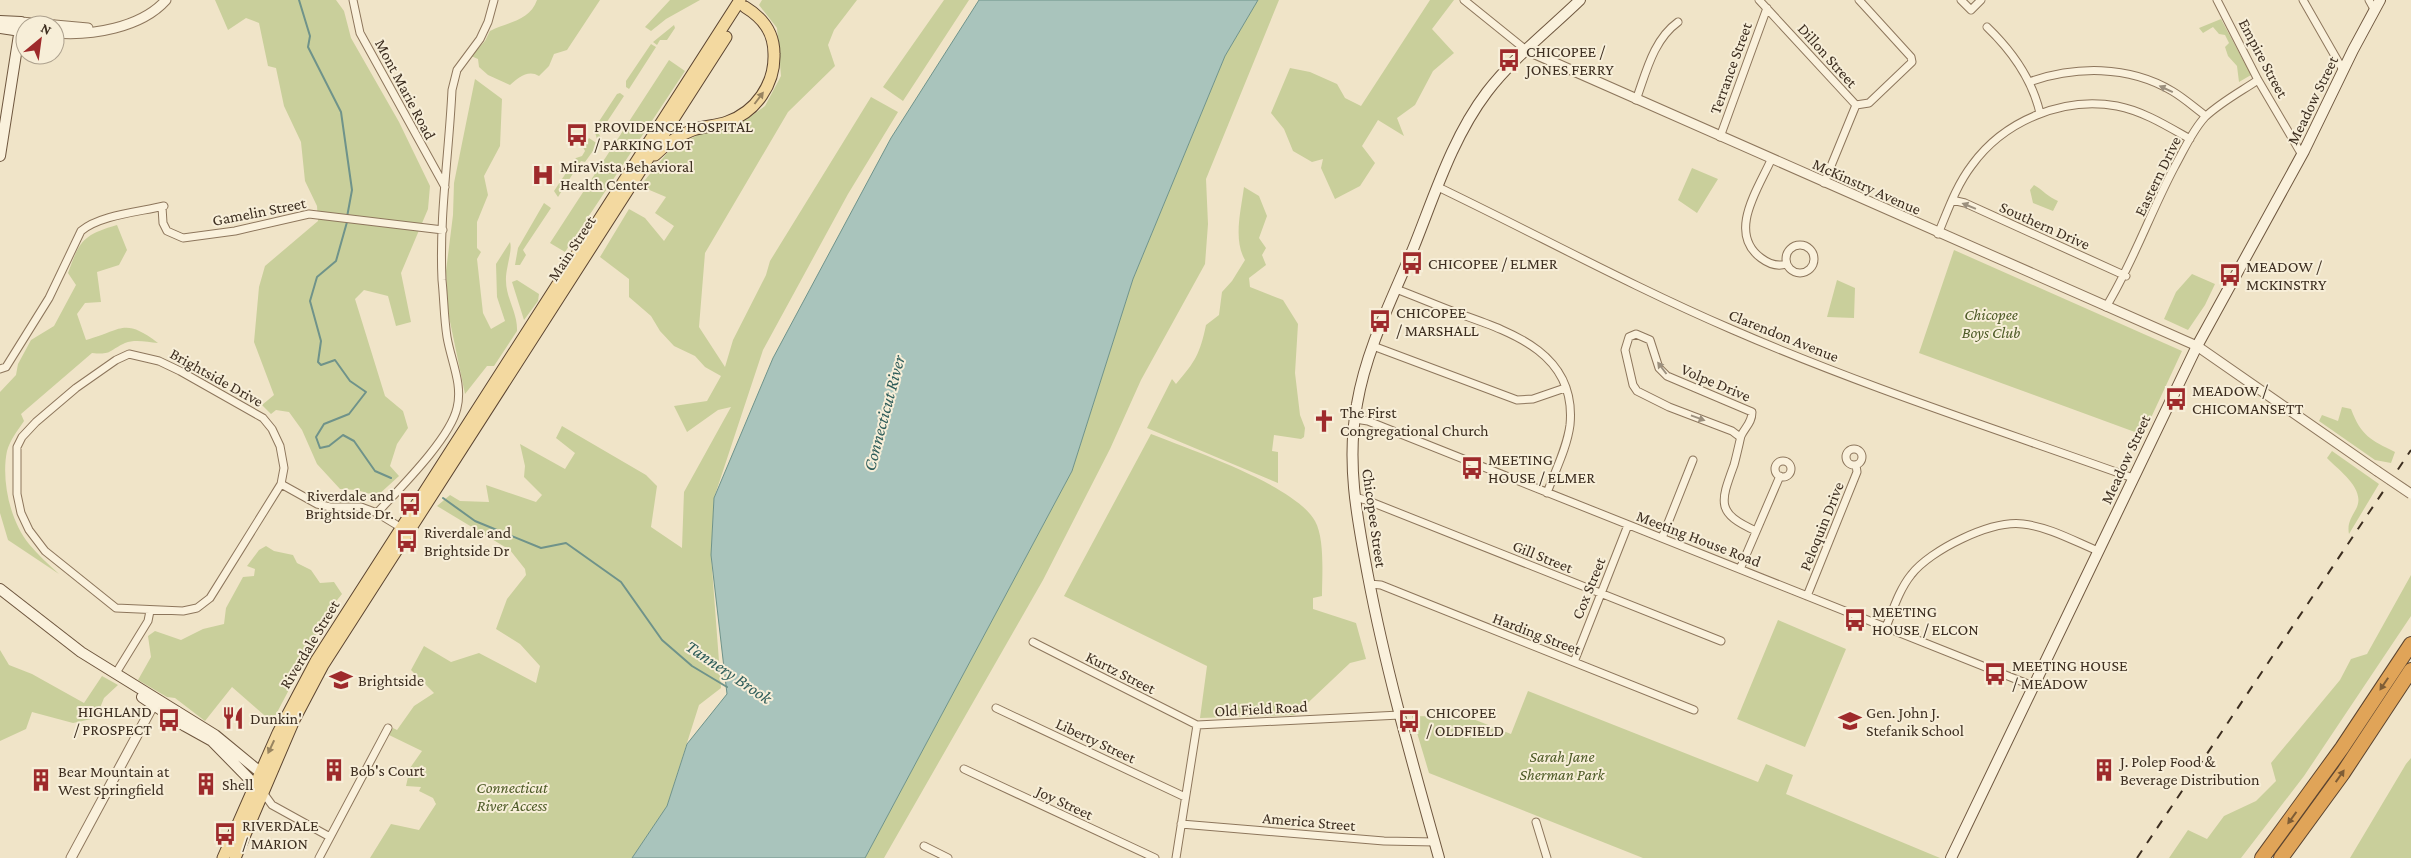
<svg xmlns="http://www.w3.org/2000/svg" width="2411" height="858" font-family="'Crimson Pro',serif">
  <rect width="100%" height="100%" fill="#f0e4c8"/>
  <!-- green -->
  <path fill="#c9cf9b" d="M215 0H336L344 11 351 38 399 122 430 186 428 209 401 273 411 322 396 326 388 296 364 290 355 299 385 396 403 411 408 428 397 444 390 466 399 476 377 496 357 490 340 489 317 464 302 430 289 412 276 410 271 414 262 405 274 395 254 342 259 287 265 266 318 221 317 206 305 181 301 142 284 106 276 68 268 66 259 23 246 18 228 30Z
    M537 0H600L567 50 554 54 549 66 539 76C528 69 518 78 510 85L488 75 479 67 478 59 471 56 485 41 490 31C505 23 530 21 537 0Z
    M670 0H700L666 19 651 31 645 27Z
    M762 0H857L834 30 828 45 835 66 788 112 705 253 699 327 725 367 733 340 766 275 770 261 871 97 898 112 848 194 763 350 714 498 711 555 721 688 699 705 667 806 632 858H370L391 824 419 830 436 804 433 798 419 791 421 787 406 786 410 768 422 751 389 735 393 728 397 730 414 706 434 693 411 670 424 646 451 662 479 653 536 683 540 666 520 644 496 629 507 599 526 575 525 569 510 550 437 506 450 495 460 501 489 502 486 485 536 502 542 495 524 477 525 466 520 444 565 469 575 453 556 438 562 426 646 475 657 486 651 527 682 548 684 492 731 407 718 410 687 432 674 406 707 401 721 376 705 367 695 356 674 346 660 331 651 316 629 297V279L600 257 629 209 645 218 664 241 674 226 655 213 666 197 640 186 667 153 699 134 736 127 765 106 781 76 777 28 759 5Z
    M944 0H969L903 101 883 87Z
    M1258 0H1279L1206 179 1208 224 1205 264 1141 380 1110 449 1043 580 884 858H865L1072 471 1133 279 1225 56Z
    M1430 0H1454L1432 29 1454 53 1433 71 1415 105 1397 118 1404 136 1378 120 1362 146 1375 163 1360 186 1335 199 1321 168 1323 159 1312 162 1293 151 1284 129 1271 113 1290 68 1310 72 1337 84 1345 98 1361 106Z
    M2221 19 2251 75 2239 82 2237 66 2228 56 2225 47 2229 43 2225 35 2219 34 2213 27 2203 33 2199 28Z
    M674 25 675 28 667 40H660L657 45 653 42Z
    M651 44 656 47 629 89 626 87V81Z
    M669 60 685 71 565 252 550 243Z
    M475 79 502 99 500 146 484 176 488 195 477 222V248L481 252 477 259 483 313 491 329 505 321 497 297 496 264 510 242C513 250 505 270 506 281 506 298 518 314 517 331L494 366H487L465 394 448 312 446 271 453 215 454 183Z
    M620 93 624 96 599 134 601 138 597 139 594 129 617 94Z
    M589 138 598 144 585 162 581 161 558 197 554 191 576 158 582 156 585 151 583 147Z
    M1692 168 1718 179 1697 213 1678 200Z
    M2034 185C2043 190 2048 197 2058 201L2053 211 2033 203 2030 190Z
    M1244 187 1259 196 1267 216 1259 238 1266 248 1262 255 1266 265 1249 278 1250 287 1283 300 1298 324 1295 373 1300 415 1305 428 1304 437 1301 439 1274 435 1272 451 1278 452V483L1147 428 1172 379 1176 384C1195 362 1200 354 1206 325L1219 315 1222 292 1232 281 1245 260C1233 240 1241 210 1244 187Z
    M544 203 551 208 523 250 526 255 520 265H515L518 248Z
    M117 225 127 250 119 265 97 272 101 302 85 303 77 314 86 340C122 330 124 317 158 343 147 342 135 339 125 343 108 351 112 355 92 353L21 414 24 421C18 430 10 440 7 451 1 480 10 521 29 544 38 555 49 565 59 574L8 540 0 513V392L16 375 18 364 31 340 54 326 76 285 68 273C80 240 83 235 117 225Z
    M1954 250 2182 351 2143 435 1919 353Z
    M2192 274 2215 284 2205 305 2188 330 2164 319 2176 292Z
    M517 280 539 294 538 301 524 320 512 282Z
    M1837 280 1855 288 1854 318 1827 317Z
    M2342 407 2351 409C2361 436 2371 440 2395 452L2391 463 2375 460 2319 421 2322 415 2338 421Z
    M1151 434C1191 450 1295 485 1315 521 1325 539 1322 576 1322 596L1313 598V609L1356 623 1366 659 1350 663 1295 715 1200 718 1207 666 1064 596Z
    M2332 451 2379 484 2349 534C2347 524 2351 518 2356 509 2367 489 2338 470 2327 458Z
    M266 546 274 551 293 555 297 563 311 570 320 583 334 582 342 594 321 620 313 644 272 722 232 687 205 721 175 698 167 697 138 680 151 657 148 636 155 631 181 640 203 629 224 624 226 608 243 577 254 576 255 569 247 566 259 550Z
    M2411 575V616L2304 776 2241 858H2169L2188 830 2207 839 2224 816 2256 801 2276 781 2271 763 2340 680 2351 659 2367 654Z
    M1778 620 1846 649 1805 747 1737 719Z
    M0 650 9 665 32 674 84 703 102 676 118 685 104 698 96 718 73 723 32 712 26 729 0 741Z
    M1528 691 1758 782 1766 764 1793 775 1786 794 1940 858H1643L1429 773 1412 716 1468 717 1511 734Z
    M2411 758V858H2350L2406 764Z"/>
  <!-- water -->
  <path fill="#a9c4bc" stroke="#6f938a" d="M979 0H1258L1225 56 1133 279 1072 471 865 858H632L667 806 687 744 727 694 711 555 714 498 773 358 891 138Z"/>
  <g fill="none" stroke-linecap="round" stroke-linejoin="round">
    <!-- stream -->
    <path stroke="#6f938a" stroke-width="2" d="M299 0 310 36 308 47 341 112 352 190 347 217
      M347 222 336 261 317 277 310 301 321 341 318 362 321 365 335 360 350 381 366 392 349 414 324 424 316 437 320 448 329 446 343 435 354 441 375 471 391 478
      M443 498 475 521 541 548 566 543 621 582 662 640 692 666 727 687"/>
    <defs>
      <path id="minor" d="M353 0 360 33 445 187
        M1464 0 1526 50
        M1759 0 1856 105
        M1961 0 1971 10 1981 0
        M2217 0 2258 80 2302 155
        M2303 0 2343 70
        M2369 0 2374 9
        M1987 27C2012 51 2032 79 2040 113
        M2029 82C2075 66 2128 65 2172 91 2184 98 2195 108 2206 116
        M1636 100C1646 73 1653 40 1678 22
        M1720 137 1767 8
        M1771 160C1758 189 1727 233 1761 258 1769 264 1777 267 1786 264
        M1824 183 1856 105 1869 103 1912 62 1911 57 1859 0
        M1438 187C1536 234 1631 286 1731 329 1862 386 1999 430 2133 478
        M1952 200 1965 203 2126 276
        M162 207 163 223 167 231 183 238 235 231 309 214 443 230
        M1938 234C1948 210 1956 186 1972 165 2004 121 2063 96 2117 106 2143 111 2167 126 2190 139
        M1786 259a14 14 0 1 1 28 0a14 14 0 1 1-28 0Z
        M1396 289C1417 297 1436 305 1457 313 1511 332 1577 353 1570 425 1567 448 1555 471 1547 493
        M2106 307C2134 261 2150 213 2175 166 2184 150 2192 131 2205 117 2221 102 2240 92 2258 80
        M1373 346 1517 400 1533 399 1565 388
        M129 354 159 361 180 371 263 418 272 429 280 446 284 468 281 484 210 598 197 608 183 611 116 608 45 551 29 530 21 513 17 494V447L22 437 36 422 76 388 116 360Z
        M0 369 6 367 49 298 81 231C100 215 139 212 164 206
        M1355 419 1368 421 2033 686
        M1740 437 1732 431 1669 407 1637 391 1633 385 1625 350 1629 337 1636 334 1650 340 1659 368 1667 376 1752 412C1752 423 1745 427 1741 436 1740 440 1736 458 1734 465 1720 503 1716 513 1756 531
        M1846 457a8 8 0 1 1 16 0a8 8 0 1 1-16 0Z
        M1775 469a8 8 0 1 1 16 0a8 8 0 1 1-16 0Z
        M281 484 317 504 330 507H361L377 513 400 527
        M1354 497 1366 500 1721 641
        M377 513C399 489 450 439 457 408 463 384 451 361 447 337 444 318 444 299 442 280 439 217 449 153 452 90L457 70 480 39 488 22 494 0
        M1662 538 1693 460
        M1740 569 1780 476
        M1369 584 1381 585 1694 710
        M1807 596 1857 472 1856 465
        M1886 627C1893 610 1899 590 1911 575 1930 550 1991 520 2023 524 2049 527 2074 541 2098 551
        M1033 642 1197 725
        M1574 662 1628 525
        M116 673 148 621 150 611
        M996 708 1185 797
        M964 769 1155 858
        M264 794 272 805 330 837
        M1536 822 1547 858
        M1181 824 1384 841 1435 842
        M924 846 948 858
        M319 858 388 728
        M1176 858 1197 725 1400 715"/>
      <path id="tertiary" d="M21 22 54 25
        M55 25 88 28
        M55 33C91 36 141 28 166 0
        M1526 50 2197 346 2377 471
        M71 858 156 700"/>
      <path id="secondary" d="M0 21 21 22 0 156
        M0 28 21 31
        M0 589 81 652 215 735 266 777
        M142 697 185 726 212 741 259 789
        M1439 858C1413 765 1386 671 1368 576 1357 518 1346 462 1357 404 1366 350 1392 299 1413 249 1434 197 1452 138 1487 92 1513 58 1549 30 1580 0
        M1951 858 2197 346 2304 151 2353 50 2380 0"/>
      <path id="primary" d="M655 155C666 144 679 135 693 130 704 126 716 126 727 122 756 112 775 84 774 54 774 32 763 18 745 7
        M223 858 278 733 316 661 740 0
        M235 858 294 720 323 665 726 37"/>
      <path id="motorway" d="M2262 858 2342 748 2411 644
        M2281 858 2343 773 2411 670"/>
    </defs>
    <!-- minor casing -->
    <use href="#minor" stroke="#8d765c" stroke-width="9"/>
    <!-- tertiary casing -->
    <use href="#tertiary" stroke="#8d765c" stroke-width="11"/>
    <!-- secondary casing -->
    <use href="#secondary" stroke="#6f573f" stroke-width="12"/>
    <!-- primary casing -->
    <use href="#primary" stroke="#5b4430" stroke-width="13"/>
    <!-- motorway casing -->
    <use href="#motorway" stroke="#5b4430" stroke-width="16"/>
    <!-- minor -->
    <use href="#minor" stroke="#faf1dc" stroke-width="7"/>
    <!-- tertiary -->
    <use href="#tertiary" stroke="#faf1dc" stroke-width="9"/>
    <!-- secondary -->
    <use href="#secondary" stroke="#faf1dc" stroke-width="10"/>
    <!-- primary -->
    <use href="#primary" stroke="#f3d9a0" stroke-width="11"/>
    <!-- motorway -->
    <use href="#motorway" stroke="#e0a458" stroke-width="14"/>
    <!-- rail -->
    <path stroke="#3d2e20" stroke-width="2" stroke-dasharray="9 9" stroke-linecap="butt" d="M2137 858 2411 450"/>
    <defs>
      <path id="tertiary-bridge" d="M2377 471 2411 494"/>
    </defs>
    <!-- tertiary-bridge casing -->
    <use href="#tertiary-bridge" stroke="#8d765c" stroke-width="11" stroke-linecap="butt"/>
    <!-- tertiary-bridge -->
    <use href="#tertiary-bridge" stroke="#faf1dc" stroke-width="9"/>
  </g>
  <!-- one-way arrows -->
  <defs><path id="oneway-solid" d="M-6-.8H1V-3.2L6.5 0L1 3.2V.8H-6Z" transform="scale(1.25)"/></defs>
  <g fill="#9c907e">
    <use href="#oneway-solid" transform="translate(2166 89) rotate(-155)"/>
    <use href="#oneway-solid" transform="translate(1969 206) rotate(-158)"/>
    <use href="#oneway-solid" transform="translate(1662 368) rotate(-127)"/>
    <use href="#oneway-solid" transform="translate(1698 418) rotate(20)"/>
  </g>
  <g fill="#988460">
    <use href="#oneway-solid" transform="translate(759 98) rotate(-53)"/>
    <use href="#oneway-solid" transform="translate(271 747) rotate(115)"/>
  </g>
  <g fill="#7e5d36">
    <use href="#oneway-solid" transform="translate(2384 684) rotate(124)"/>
    <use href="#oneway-solid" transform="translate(2340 776) rotate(-55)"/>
    <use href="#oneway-solid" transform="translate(2292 818) rotate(126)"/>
  </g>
  <!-- icons -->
  <defs>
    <symbol id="bus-bare" viewBox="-9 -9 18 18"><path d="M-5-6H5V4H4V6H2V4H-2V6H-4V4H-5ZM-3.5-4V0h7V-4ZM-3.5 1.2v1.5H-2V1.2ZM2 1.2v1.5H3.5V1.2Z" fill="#9e2a2b" stroke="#f7eed8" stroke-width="2.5" paint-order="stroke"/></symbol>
    <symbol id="hospital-bare" viewBox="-9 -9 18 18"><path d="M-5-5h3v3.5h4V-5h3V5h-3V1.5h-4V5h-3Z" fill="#9e2a2b" stroke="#f7eed8" stroke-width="2.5" paint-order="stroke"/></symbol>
    <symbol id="church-bare" viewBox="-9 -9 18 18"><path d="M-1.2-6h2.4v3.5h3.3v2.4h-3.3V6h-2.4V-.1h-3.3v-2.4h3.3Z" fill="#9e2a2b" stroke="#f7eed8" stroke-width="2.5" paint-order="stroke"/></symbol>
    <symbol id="school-bare" viewBox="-9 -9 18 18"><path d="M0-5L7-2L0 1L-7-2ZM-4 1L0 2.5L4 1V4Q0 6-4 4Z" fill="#9e2a2b" stroke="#f7eed8" stroke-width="2.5" paint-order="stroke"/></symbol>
    <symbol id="restaurant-bare" viewBox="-9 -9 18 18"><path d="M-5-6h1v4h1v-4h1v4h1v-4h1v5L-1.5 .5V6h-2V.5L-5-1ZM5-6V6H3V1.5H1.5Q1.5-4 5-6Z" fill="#9e2a2b" stroke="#f7eed8" stroke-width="2.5" paint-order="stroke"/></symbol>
    <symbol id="building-bare" viewBox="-9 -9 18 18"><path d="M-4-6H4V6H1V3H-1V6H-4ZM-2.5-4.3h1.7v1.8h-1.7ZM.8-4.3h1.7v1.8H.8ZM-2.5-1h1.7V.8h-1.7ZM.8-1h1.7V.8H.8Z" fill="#9e2a2b" stroke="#f7eed8" stroke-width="2.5" paint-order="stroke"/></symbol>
  </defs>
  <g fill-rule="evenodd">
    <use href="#bus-bare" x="1493" y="44" width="32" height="32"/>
    <use href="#bus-bare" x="561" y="119" width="32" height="32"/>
    <use href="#hospital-bare" x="527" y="159" width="32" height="32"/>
    <use href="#bus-bare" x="1396" y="247" width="32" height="32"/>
    <use href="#bus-bare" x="2214" y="259" width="32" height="32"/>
    <use href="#bus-bare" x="1364" y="305" width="32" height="32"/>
    <use href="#bus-bare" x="2160" y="383" width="32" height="32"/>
    <use href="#church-bare" x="1308" y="405" width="32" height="32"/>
    <use href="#bus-bare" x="1456" y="452" width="32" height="32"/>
    <use href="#bus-bare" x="394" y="488" width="32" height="32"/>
    <use href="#bus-bare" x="391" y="525" width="32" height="32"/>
    <use href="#bus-bare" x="1839" y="604" width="32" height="32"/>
    <use href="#bus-bare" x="1979" y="658" width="32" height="32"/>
    <use href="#school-bare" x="325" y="664" width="32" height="32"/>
    <use href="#restaurant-bare" x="217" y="702" width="32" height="32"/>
    <use href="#bus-bare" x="153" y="704" width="32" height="32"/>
    <use href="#bus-bare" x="1393" y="705" width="32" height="32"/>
    <use href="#school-bare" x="1834" y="705" width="32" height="32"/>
    <use href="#building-bare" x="318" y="754" width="32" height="32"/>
    <use href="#building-bare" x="2088" y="754" width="32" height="32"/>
    <use href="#building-bare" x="25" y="764" width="32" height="32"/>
    <use href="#building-bare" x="190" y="768" width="32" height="32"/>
    <use href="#bus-bare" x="209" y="818" width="32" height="32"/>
  </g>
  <g text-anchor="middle" stroke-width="4" stroke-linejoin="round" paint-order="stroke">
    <!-- poi labels -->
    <g font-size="16" fill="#3d2e20" stroke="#f7eed8" text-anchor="start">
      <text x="1526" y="57">CHICOPEE /<tspan x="1526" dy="18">JONES FERRY</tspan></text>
      <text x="594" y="132">PROVIDENCE HOSPITAL<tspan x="594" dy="18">/ PARKING LOT</tspan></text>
      <text x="560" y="172">MiraVista Behavioral<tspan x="560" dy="18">Health Center</tspan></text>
      <text x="1428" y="269">CHICOPEE / ELMER</text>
      <text x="2246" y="272">MEADOW /<tspan x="2246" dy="18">MCKINSTRY</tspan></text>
      <text x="1396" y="318">CHICOPEE<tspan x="1396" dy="18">/ MARSHALL</tspan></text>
      <text x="2192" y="396">MEADOW /<tspan x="2192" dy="18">CHICOMANSETT</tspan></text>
      <text x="1340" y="418">The First<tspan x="1340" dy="18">Congregational Church</tspan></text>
      <text x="1488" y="465">MEETING<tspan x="1488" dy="18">HOUSE / ELMER</tspan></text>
      <text x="394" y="501" text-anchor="end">Riverdale and<tspan x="394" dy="18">Brightside Dr.</tspan></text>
      <text x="424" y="538">Riverdale and<tspan x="424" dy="18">Brightside Dr</tspan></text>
      <text x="1872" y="617">MEETING<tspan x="1872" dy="18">HOUSE / ELCON</tspan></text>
      <text x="2012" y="671">MEETING HOUSE<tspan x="2012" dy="18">/ MEADOW</tspan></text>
      <text x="358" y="686">Brightside</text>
      <text x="152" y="717" text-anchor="end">HIGHLAND<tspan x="152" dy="18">/ PROSPECT</tspan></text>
      <text x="1426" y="718">CHICOPEE<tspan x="1426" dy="18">/ OLDFIELD</tspan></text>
      <text x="1866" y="718">Gen. John J.<tspan x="1866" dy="18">Stefanik School</tspan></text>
      <text x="250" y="724">Dunkin'</text>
      <text x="2120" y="767">J. Polep Food &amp;<tspan x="2120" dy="18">Beverage Distribution</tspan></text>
      <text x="350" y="776">Bob's Court</text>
      <text x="58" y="777">Bear Mountain at<tspan x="58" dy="18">West Springfield</tspan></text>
      <text x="222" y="790">Shell</text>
      <text x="242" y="831">RIVERDALE<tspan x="242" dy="18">/ MARION</tspan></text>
    </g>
    <!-- street labels -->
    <g font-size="16" fill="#3d2e20" stroke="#f7eed8">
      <text transform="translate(1828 55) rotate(48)" y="6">Dillon Street</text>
      <text transform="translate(2264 58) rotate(62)" y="6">Empire Street</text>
      <text transform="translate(1730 68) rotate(-70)" y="6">Terrance Street</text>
      <text transform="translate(406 89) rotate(62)" y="6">Mont Marie Road</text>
      <text transform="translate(2312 100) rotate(-64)" y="6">Meadow Street</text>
      <text transform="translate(2157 176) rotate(-64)" y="6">Eastern Drive</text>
      <text transform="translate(1867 186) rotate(24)" y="6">McKinstry Avenue</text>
      <text transform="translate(259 211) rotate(-11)" y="6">Gamelin Street</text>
      <text transform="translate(2045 225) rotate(24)" y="6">Southern Drive</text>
      <text transform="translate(571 248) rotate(-57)" y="6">Main Street</text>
      <text transform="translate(1784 335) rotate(22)" y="6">Clarendon Avenue</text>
      <text transform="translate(217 377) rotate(29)" y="6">Brightside Drive</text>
      <text transform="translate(1716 382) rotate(23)" y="6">Volpe Drive</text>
      <text transform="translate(2125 459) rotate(-65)" y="6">Meadow Street</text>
      <text transform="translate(1375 518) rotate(82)" y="6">Chicopee Street</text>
      <text transform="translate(1821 526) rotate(-68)" y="6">Peloquin Drive</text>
      <text transform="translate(1699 538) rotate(21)" y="6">Meeting House Road</text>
      <text transform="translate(1543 556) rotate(22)" y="6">Gill Street</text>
      <text transform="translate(1588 588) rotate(-68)" y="6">Cox Street</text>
      <text transform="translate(1537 633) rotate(21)" y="6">Harding Street</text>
      <text transform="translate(309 644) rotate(-59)" y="6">Riverdale Street</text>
      <text transform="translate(1121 672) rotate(27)" y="6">Kurtz Street</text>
      <text transform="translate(1261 708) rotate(-3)" y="6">Old Field Road</text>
      <text transform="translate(1096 740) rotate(25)" y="6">Liberty Street</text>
      <text transform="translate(1065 802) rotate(25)" y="6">Joy Street</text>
      <text transform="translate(1309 821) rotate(5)" y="6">America Street</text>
    </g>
    <!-- park labels -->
    <g font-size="16" font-style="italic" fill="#4d5a26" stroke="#f7eed8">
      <text x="1991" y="320">Chicopee<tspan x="1991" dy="18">Boys Club</tspan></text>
      <text x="1562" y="762">Sarah Jane<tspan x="1562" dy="18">Sherman Park</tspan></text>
      <text x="512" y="793">Connecticut<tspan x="512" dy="18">River Access</tspan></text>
    </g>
    <!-- water labels -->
    <g font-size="18" font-style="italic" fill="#2f5d5a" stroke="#f7eed8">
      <text transform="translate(884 413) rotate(-75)" y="6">Connecticut River</text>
      <text transform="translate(729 672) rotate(34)" y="6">Tannery Brook</text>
    </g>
  </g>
  <!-- north arrow -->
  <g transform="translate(40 40) rotate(29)"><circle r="24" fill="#f7eed8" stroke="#ada18e"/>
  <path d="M0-4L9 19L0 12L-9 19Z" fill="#9e2a2b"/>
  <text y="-8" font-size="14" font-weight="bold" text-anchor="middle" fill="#3d2e20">N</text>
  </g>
</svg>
